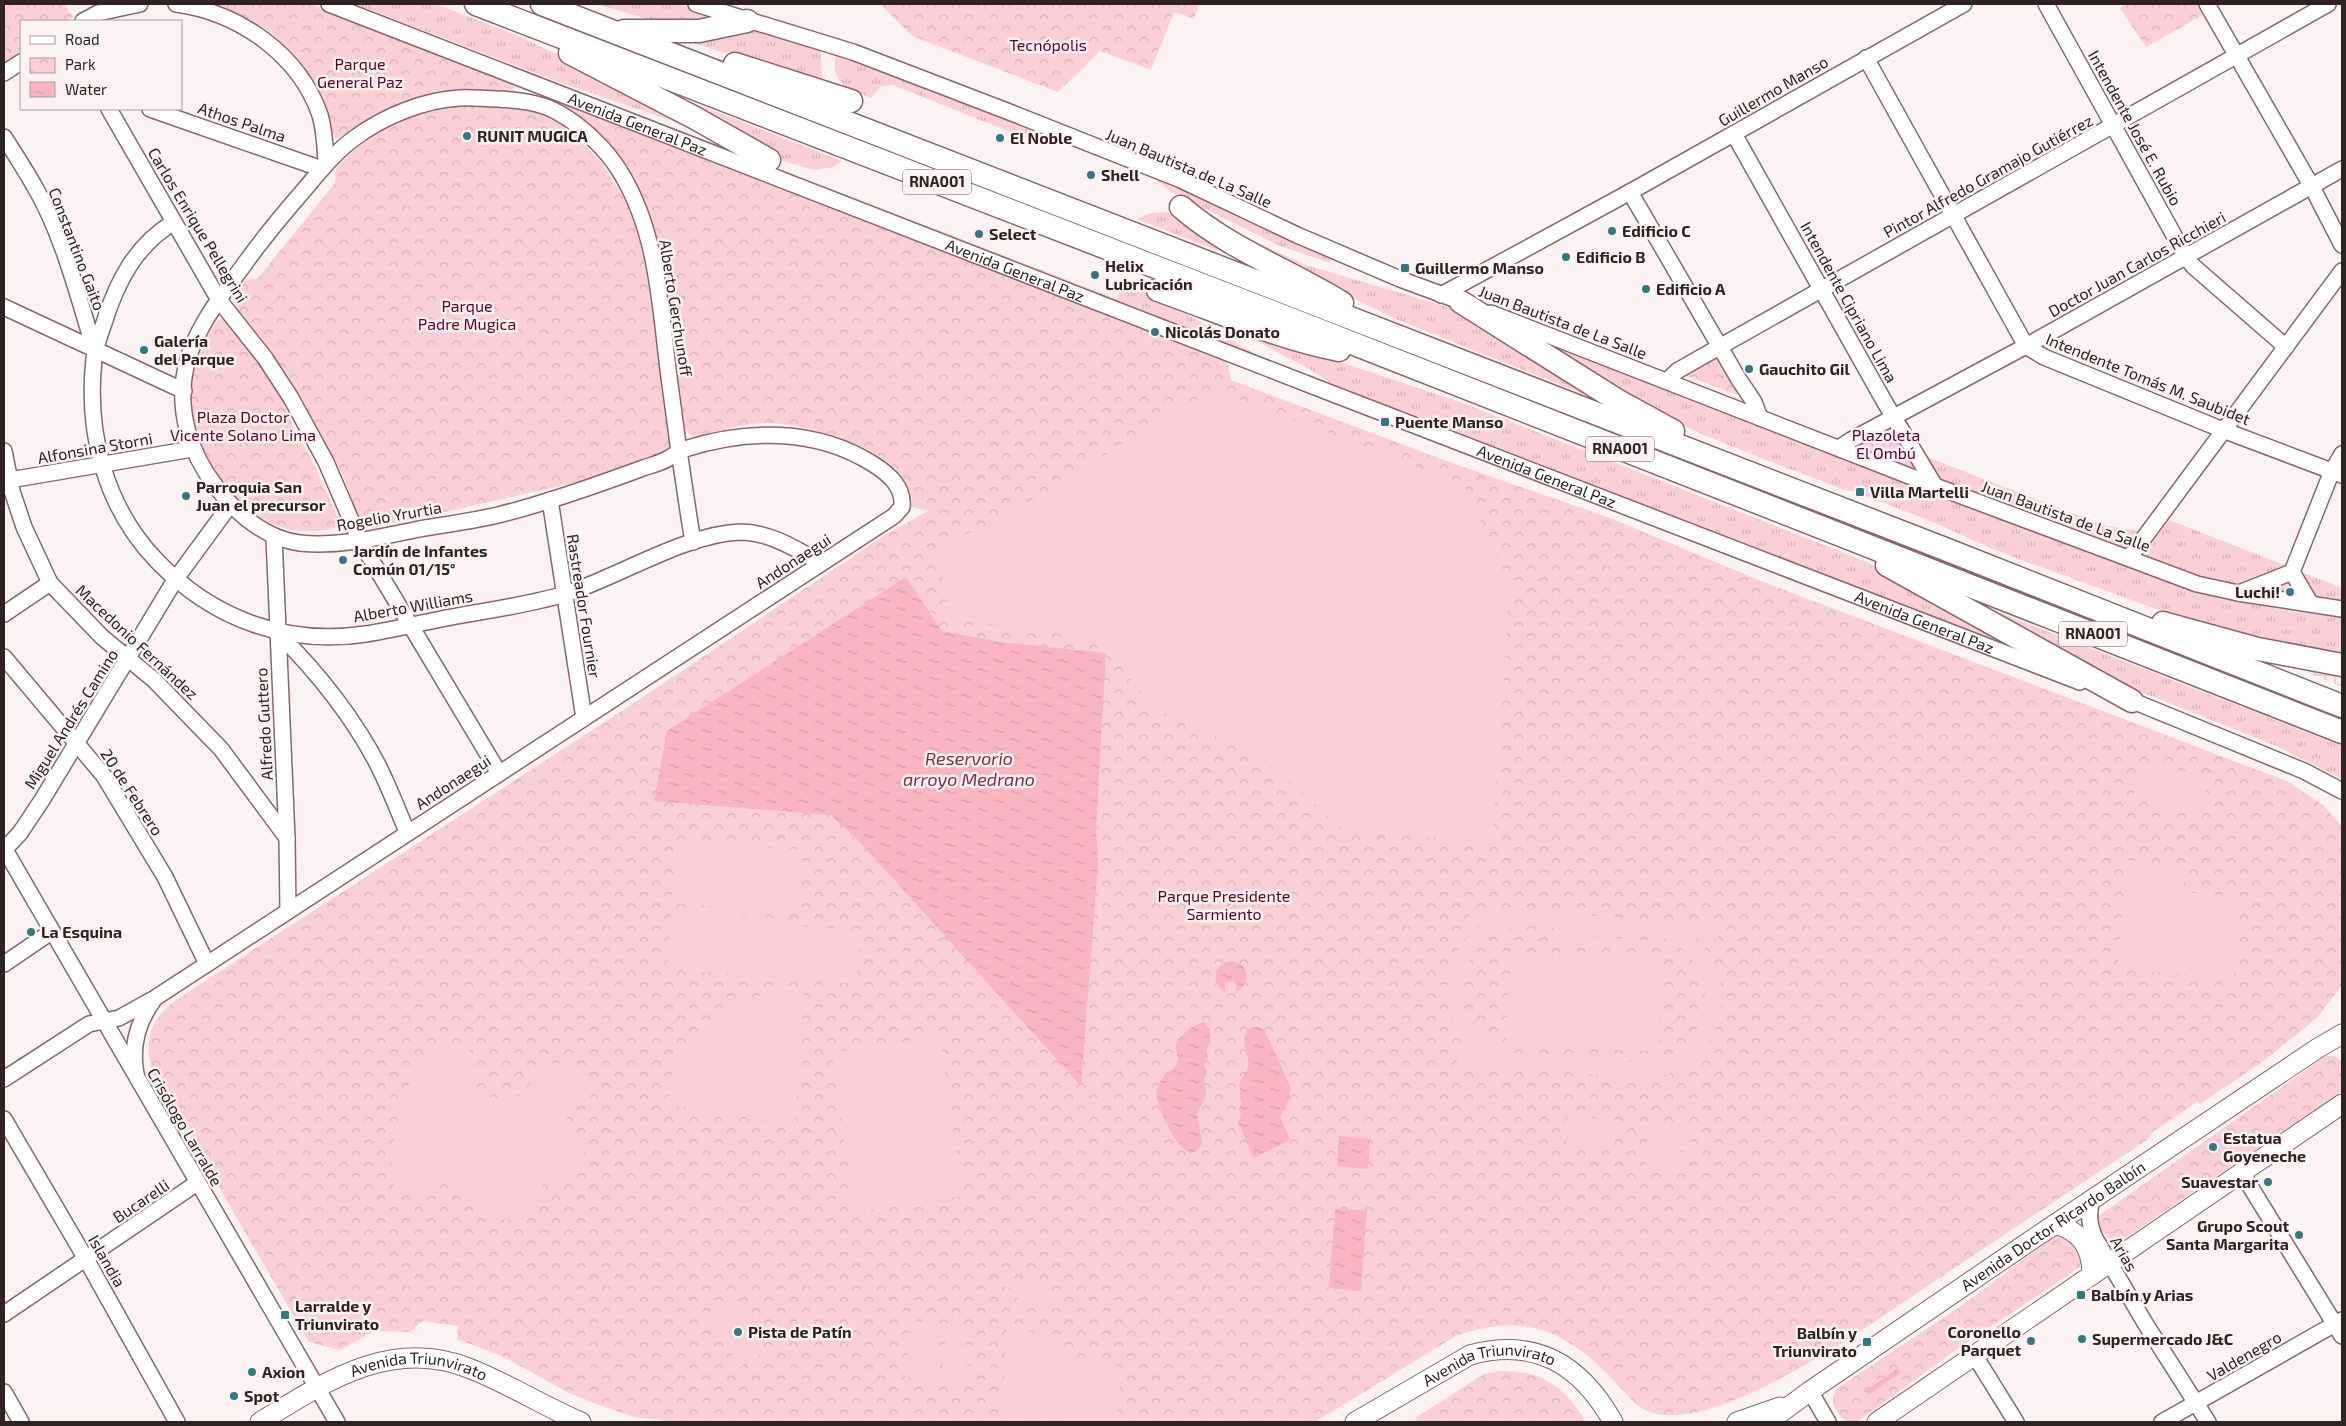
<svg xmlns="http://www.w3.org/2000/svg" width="2346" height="1426" font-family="'Exo 2',sans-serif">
  <defs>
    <pattern id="industrial-grid" width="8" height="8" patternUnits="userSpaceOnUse" patternTransform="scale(1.25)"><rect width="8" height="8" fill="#fce8ea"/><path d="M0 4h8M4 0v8" fill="none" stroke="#d8c7c8"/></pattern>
    <pattern id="grass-tufts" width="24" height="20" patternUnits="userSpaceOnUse" patternTransform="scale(1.25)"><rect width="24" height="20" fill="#fad0d6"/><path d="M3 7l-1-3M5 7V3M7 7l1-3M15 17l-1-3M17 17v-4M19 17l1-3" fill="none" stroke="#d7b2b7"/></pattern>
    <pattern id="park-crowns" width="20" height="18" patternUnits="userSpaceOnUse" patternTransform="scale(1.25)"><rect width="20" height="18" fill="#fad0d6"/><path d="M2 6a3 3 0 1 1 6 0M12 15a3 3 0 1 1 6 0" fill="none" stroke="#d7b2b7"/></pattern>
    <pattern id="water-ripples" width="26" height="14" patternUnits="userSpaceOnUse" patternTransform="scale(1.25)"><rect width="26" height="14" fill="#f9b6c1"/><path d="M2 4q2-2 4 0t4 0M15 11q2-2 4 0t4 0" fill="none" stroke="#d69ca6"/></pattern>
  </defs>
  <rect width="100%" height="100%" fill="#faf2f3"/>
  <!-- industrial -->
  <path fill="url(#industrial-grid)" d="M2338 667 2342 668V687L2306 672Z"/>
  <!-- grass -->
  <path fill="url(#grass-tufts)" d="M354 4H436L516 35 565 58 716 136 562 83Z
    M597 4H678L717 19 656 22Z
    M746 29 820 49 822 74 827 85 683 40Z
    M836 54 1185 188 1333 256 1330 263 1280 246 1171 192 1155 179 1046 137 1042 145 893 85 881 86 871 98C847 88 830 84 836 54Z
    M647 85 842 161 833 167 814 170 780 160Z
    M707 141 1117 299 1125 278 1252 352 1251 355 706 143Z
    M1164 212 1176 215 1267 270 1137 219 1151 213Z
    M1227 229 1306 265 1468 313 1606 403 1396 319 1310 277Z
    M1219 321 1463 403 1867 562 2025 654 1337 387 1311 370Z
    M1516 329 1874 470 2214 596 2297 612 2342 615V656L2263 642 2172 615 1992 549 1940 525 1856 492 1845 490C1772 462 1698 436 1628 399 1590 379 1553 352 1516 329Z
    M1924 456 2103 525 2142 532 2126 551 1935 478Z
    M2169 520 2287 566C2272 572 2255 581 2239 584 2209 590 2175 570 2149 559L2145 553 2146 548Z
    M2301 572 2342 588V603L2314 598Z
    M1979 605 2342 746V779L2276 746 2124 685Z"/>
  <!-- park -->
  <path fill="url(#park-crowns)" d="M4 4H64L73 17 66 21H21V51L4 63Z
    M205 4H310L514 82 515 88 513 91H457L420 97 335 139C321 97 299 51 259 25 244 15 223 10 205 4Z
    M880 4H1199L1194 19 1174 12 1151 70 1100 51 1058 92 912 36Z
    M2127 4H2203L2208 12 2146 47 2120 8Z
    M558 101 1227 360 1231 380 1452 463 1610 518 1756 579 2289 782 2324 806 2342 826V985L2318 1017 2265 1060 2200 1104 2197 1102 2153 1132 2147 1140C2084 1182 2020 1224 1956 1267 1890 1310 1742 1421 1665 1415 1636 1413 1627 1393 1608 1375 1562 1328 1519 1313 1456 1336L1315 1422H675L635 1417 602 1406 569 1393 502 1356 457 1339 458 1326 423 1321 410 1332 375 1331 339 1350 309 1342 154 1076C142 1042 149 1019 179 998L634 703 885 535 928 511 909 506C908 497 908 488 904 480 888 447 798 421 764 423 741 424 716 432 693 437L685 429 665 285 656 233 638 191 593 129 576 115 557 103Z
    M450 105 500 106 530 111 551 118 571 131 602 163 632 211 648 277 671 445 665 454 578 482 401 522 362 528 343 475 300 395 287 374 236 309 233 298 245 281 258 278 335 183 336 168 355 149 383 131 418 114Z
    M223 319 228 322 267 372 280 394 292 425 313 462 339 520V525C329 532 317 531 305 531 281 531 262 520 244 504 187 454 172 383 218 320Z
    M1711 357H1717L1739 392 1738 395 1687 376 1685 374Z
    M1893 423 1919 470 1916 474 1852 448 1853 443Z
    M2288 579 2297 596 2261 591Z
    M2326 1056H2335L2342 1062V1091L2118 1243C2105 1238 2098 1230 2098 1216Z
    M2058 1234 2070 1235 2083 1255 2080 1267 1953 1352 1857 1422H1847C1835 1412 1829 1404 1836 1389L1961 1306Z
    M1500 1371C1542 1370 1565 1387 1586 1422H1417L1415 1418 1484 1374Z"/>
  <!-- garden -->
  <path fill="#fad0d6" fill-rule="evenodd" d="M1209 394 1237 398 1464 485 1510 585 1492 843 1345 830 1259 755 1152 707 1102 640 949 618 938 545 975 531 1006 516 1187 404Z
    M2143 760 2209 778 2200 814 2133 798Z
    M676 841 804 850 799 913 672 903Z
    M2127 860 2184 865 2183 892 2240 897 2233 978 2118 969Z
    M1469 907 1718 925V940L1695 939C1715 957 1726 984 1721 1011 1717 1039 1697 1063 1670 1073 1645 1082 1616 1076 1590 1074 1546 1070 1502 1066 1457 1065V1049L1473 1048C1436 1010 1439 955 1483 924L1468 923ZM1524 926C1554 928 1585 930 1615 933 1630 934 1646 933 1660 937 1694 947 1714 985 1702 1019 1694 1043 1674 1057 1649 1062 1625 1062 1601 1059 1577 1057 1550 1055 1516 1058 1492 1044 1437 1010 1461 932 1524 926Z
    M671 909 799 920V926L861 930 857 984 667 969Z
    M1552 933 1568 934 1569 936 1664 941 1663 948 1552 940Z
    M1511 951 1663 959 1658 1052 1506 1044Z
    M787 991 804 994 795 1125 668 1105C670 1094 670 1081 674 1070 692 1021 737 996 787 991Z
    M940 1037 963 1196 854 1212 832 1052Z
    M443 1044 469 1048C474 1063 474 1078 479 1093 490 1098 500 1101 513 1098 536 1092 535 1056 568 1064 574 1066 582 1072 585 1079 587 1085 587 1092 584 1098 580 1107 575 1111 567 1117 566 1130 573 1136 582 1143L586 1162C574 1182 566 1175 546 1178 533 1202 531 1226 495 1218 487 1216 480 1215 475 1208 466 1195 466 1183 446 1180 435 1179 430 1187 421 1190 413 1193 403 1190 395 1188 383 1166 404 1090 417 1068 424 1057 432 1050 443 1044Z
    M1568 1117 1616 1120 1614 1149 1567 1146Z
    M1648 1120 1693 1123 1691 1147 1647 1144Z
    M1646 1149 1690 1152 1689 1174 1645 1172Z
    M1004 1278 1042 1280V1289L1049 1290V1299L1058 1300 1057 1309 1019 1307V1298L1011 1297V1288L1004 1287Z
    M736 1297 767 1351 740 1367 709 1313Z
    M909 1321 940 1323 939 1340 908 1337Z
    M945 1323 977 1326 975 1342 944 1340Z
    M1007 1330 1065 1335 1063 1362 1121 1367 1117 1422H1058V1418L1001 1413Z
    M908 1340 939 1343 938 1359 907 1357Z
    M944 1343 975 1346 974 1362 943 1360Z
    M907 1361 938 1363 936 1380 905 1377Z
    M943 1364 974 1366 972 1383 941 1380Z"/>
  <!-- water -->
  <path fill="url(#water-ripples)" d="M906 577 942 631 1000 642 1106 653 1096 828 1098 864 1081 1086 859 841 831 815 654 801 667 731Z
    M1230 961C1250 962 1253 985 1235 993L1237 986 1233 981 1225 982V992C1210 982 1214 964 1230 961Z
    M1204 1022 1210 1029V1043L1206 1050 1208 1057 1204 1064 1207 1072 1204 1079C1208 1095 1205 1099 1197 1113L1202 1143 1198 1150 1191 1153C1178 1151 1153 1103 1157 1089 1160 1076 1173 1073 1178 1061 1179 1056 1175 1051 1176 1045 1177 1037 1196 1023 1204 1022Z
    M1253 1027H1259L1265 1031 1291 1088 1289 1099 1280 1117 1290 1140 1254 1158 1238 1123 1241 1114 1239 1109C1244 1099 1238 1094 1240 1083 1241 1076 1248 1072 1248 1066 1250 1053 1236 1035 1253 1027Z
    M1339 1136 1370 1139 1368 1169 1337 1166Z
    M1335 1209 1367 1211 1361 1291 1329 1288Z
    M1897 1369 1900 1373 1868 1395 1865 1391Z"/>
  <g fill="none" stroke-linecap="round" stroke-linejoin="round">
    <defs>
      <g id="minor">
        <path d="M176 4C238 12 299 54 320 115 325 131 325 147 326 164"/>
        <path id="s1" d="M329 4 1323 390 2080 682"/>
        <path d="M696 4 853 52 1012 113 1181 180 1297 235 1400 279 1470 305"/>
        <path d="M2046 4 2186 257 2193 266 2286 347"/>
        <path d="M2207 4 2312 187 2342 245"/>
        <path d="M83 21 98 13 140 4"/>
        <path d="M1866 58 2026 346 2044 357 2223 430 2342 475"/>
        <path d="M4 73 21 62"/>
        <path d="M109 109 219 300 265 358 291 398 326 462 360 541 499 773"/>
        <path d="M150 109 322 169"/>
        <path d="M1734 134 1884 401 1935 486"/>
        <path d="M4 137C15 154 26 171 36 189 64 238 78 297 95 351"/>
        <path d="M1630 192 1738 378 1754 402 1760 418"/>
        <path d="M174 222C136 245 117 281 104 323 100 335 95 347 94 359 86 433 105 507 157 561 213 619 286 646 366 634 391 630 416 624 441 619 482 611 525 606 565 594 618 577 685 534 740 532 770 532 796 549 821 563"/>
        <path d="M1441 295 1630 192 1964 4"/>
        <path d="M4 307 184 391"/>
        <path d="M1491 313 1935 486 2197 584 2238 593 2342 609"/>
        <path d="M1667 381 1677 371 1698 359 2328 4"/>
        <path d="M1839 448 1851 440 2026 346 2342 169"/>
        <path d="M4 451 12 491 24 527 50 583 102 637 154 680 221 749 287 838"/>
        <path d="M4 481 192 449"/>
        <path d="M550 500 584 718"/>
        <path d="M274 537 287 838 288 911"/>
        <path d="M2129 558 2342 271"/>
        <path d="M2292 572 2311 604"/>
        <path d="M2239 593 2292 572 2332 471 2342 454"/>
        <path d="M4 614 50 583"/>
        <path d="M278 633C316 671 353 717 378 765 389 787 398 810 407 832"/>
        <path d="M4 657 104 776 165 877 207 964"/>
        <path d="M2123 697 2304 771 2342 791"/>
        <path d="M4 848 337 1422"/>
        <path d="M4 850 20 833 42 800 175 580 230 505"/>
        <path d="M4 964 51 932"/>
        <path d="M136 1074C131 1047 137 1023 153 1001"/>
        <path d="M4 1079 89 1024 119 1018 155 998 894 516 902 507C904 487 889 474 873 464 816 428 747 429 685 449 670 454 683 450 669 458 661 463 652 465 643 468 597 485 550 502 502 514 475 521 447 524 419 529 380 537 340 547 300 543 266 539 237 514 217 488 190 454 176 410 186 366 195 328 223 294 246 262 264 237 284 213 304 190 320 171 336 151 356 137 385 116 424 100 459 98 472 97 484 99 497 99 518 100 540 102 559 113 582 126 606 149 619 170 658 231 660 308 669 377 676 432 684 487 693 542"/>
        <path d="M4 1119 86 1259 177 1422"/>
        <path d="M2242 1173 2342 1336"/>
        <path d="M2092 1200C2088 1215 2089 1224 2095 1238L2145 1323 2208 1422"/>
        <path d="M4 1314 197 1183"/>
        <path d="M1975 1356 2016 1422"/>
        <path d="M1810 1391 1828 1422"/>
        <path d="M4 1392 21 1422"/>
        <path d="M2162 1422 2342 1320"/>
      </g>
      <g id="major">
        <path d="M2055 1224C2081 1231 2092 1248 2092 1275"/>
        <path id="s2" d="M260 1422C325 1382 392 1336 471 1369 509 1384 543 1406 581 1422"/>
        <path id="s3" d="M1355 1422 1470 1355C1536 1337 1581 1365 1613 1422"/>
        <path d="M1737 1422 1780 1407"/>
        <path id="s4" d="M1768 1422 1810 1391 2024 1245 2318 1048 2342 1034"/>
        <path d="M1877 1422 2342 1104"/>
      </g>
      <path id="highway" d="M476 4 1324 332 2342 732
        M542 4 1945 549 2342 706
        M624 31H699L747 21
        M570 53 695 118 769 160
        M735 64 851 101
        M1181 207C1228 248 1290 271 1342 303
        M1158 290C1218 311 1277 338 1339 350
        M1461 302 1620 402 1673 431
        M1887 565 2132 701
        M2163 623 2258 649 2342 665"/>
    </defs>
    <!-- minor casing -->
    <use href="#minor" stroke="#8a666c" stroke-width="18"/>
    <!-- major casing -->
    <use href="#major" stroke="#8a666c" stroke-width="21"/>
    <!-- highway casing -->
    <use href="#highway" stroke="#8a666c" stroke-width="25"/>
    <!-- minor -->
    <use href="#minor" stroke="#fff" stroke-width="15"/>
    <!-- major -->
    <use href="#major" stroke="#fff" stroke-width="19"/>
    <!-- highway -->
    <use href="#highway" stroke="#fff" stroke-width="22"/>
  </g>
  <!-- markers -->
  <g fill="#337985" stroke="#faf2f3" stroke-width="2">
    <circle cx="467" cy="136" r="5"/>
    <circle cx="1000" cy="138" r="5"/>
    <circle cx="1091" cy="175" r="5"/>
    <circle cx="1612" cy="231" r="5"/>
    <circle cx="979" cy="234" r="5"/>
    <circle cx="1566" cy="257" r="5"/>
    <rect x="1400" y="263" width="10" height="10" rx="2.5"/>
    <circle cx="1095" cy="275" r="5"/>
    <circle cx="1646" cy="289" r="5"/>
    <circle cx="1155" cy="332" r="5"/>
    <circle cx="144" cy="350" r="5"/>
    <circle cx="1749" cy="369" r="5"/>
    <rect x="1380" y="417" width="10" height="10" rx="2.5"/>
    <rect x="1855" y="487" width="10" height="10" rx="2.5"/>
    <circle cx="186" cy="496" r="5"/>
    <circle cx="343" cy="560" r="5"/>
    <circle cx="2290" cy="592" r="5"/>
    <circle cx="31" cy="932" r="5"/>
    <circle cx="2213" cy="1147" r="5"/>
    <circle cx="2268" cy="1182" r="5"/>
    <circle cx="2299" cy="1235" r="5"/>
    <rect x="2076" y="1290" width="10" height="10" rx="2.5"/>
    <rect x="280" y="1310" width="10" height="10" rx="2.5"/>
    <circle cx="738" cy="1332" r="5"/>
    <circle cx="2082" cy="1339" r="5"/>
    <circle cx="2031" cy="1341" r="5"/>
    <rect x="1862" y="1337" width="10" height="10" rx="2.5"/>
    <circle cx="252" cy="1372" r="5"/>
    <circle cx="234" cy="1396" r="5"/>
  </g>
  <g text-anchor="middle" stroke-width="5" stroke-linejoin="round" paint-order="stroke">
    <!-- shield labels -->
    <g fill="#faf2f3" stroke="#6d6061" stroke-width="1">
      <rect x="903" y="169.5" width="68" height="25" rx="4"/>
      <rect x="1586" y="436.5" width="68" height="25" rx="4"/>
      <rect x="2059" y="621.5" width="68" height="25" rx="4"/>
    </g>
    <g font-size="15" font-weight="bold" fill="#302123">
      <text x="937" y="187">RNA001</text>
      <text x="1620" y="454">RNA001</text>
      <text x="2093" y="639">RNA001</text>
    </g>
    <!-- park labels -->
    <g font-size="16" fill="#600024" stroke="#faf2f3">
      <text x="1048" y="51">Tecnópolis</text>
      <text x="360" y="70">Parque<tspan x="360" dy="18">General Paz</tspan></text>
      <text x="467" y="312">Parque<tspan x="467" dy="18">Padre Mugica</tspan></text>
      <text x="243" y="423">Plaza Doctor<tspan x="243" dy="18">Vicente Solano Lima</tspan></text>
      <text x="1886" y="441">Plazoleta<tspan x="1886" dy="18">El Ombú</tspan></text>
      <text x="1224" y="902">Parque Presidente<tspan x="1224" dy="18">Sarmiento</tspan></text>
    </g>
    <!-- street labels -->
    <g font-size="16" fill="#302123" stroke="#faf2f3">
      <text transform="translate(1773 91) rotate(-30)" y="6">Guillermo Manso</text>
      <text transform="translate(242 122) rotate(19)" y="6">Athos Palma</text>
      <text dy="6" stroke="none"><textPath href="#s1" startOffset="331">Avenida General Paz</textPath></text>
      <text transform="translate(2135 128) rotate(61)" y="6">Intendente José E. Rubio</text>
      <text transform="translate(1189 168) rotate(23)" y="6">Juan Bautista de La Salle</text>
      <text transform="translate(1988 176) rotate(-29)" y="6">Pintor Alfredo Gramajo Gutiérrez</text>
      <text transform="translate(198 225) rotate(59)" y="6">Carlos Enrique Pellegrini</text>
      <text transform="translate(77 249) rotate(69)" y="6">Constantino Gaito</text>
      <text transform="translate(2137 264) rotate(-29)" y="6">Doctor Juan Carlos Ricchieri</text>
      <text dy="6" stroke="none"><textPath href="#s1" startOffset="736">Avenida General Paz</textPath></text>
      <text transform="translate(1849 302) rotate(61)" y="6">Intendente Cipriano Lima</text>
      <text transform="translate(676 308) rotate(81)" y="6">Alberto Gerchunoff</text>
      <text transform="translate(1563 322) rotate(21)" y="6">Juan Bautista de La Salle</text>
      <text transform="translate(2148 379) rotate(22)" y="6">Intendente Tomás M. Saubidet</text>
      <text transform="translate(95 448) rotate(-10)" y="6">Alfonsina Storni</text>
      <text dy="6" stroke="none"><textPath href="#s1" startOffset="1306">Avenida General Paz</textPath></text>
      <text transform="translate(389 516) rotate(-10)" y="6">Rogelio Yrurtia</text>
      <text transform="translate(2066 516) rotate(20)" y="6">Juan Bautista de La Salle</text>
      <text transform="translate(793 561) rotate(-33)" y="6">Andonaegui</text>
      <text transform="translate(413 606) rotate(-10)" y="6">Alberto Williams</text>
      <text transform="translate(584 606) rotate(81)" y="6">Rastreador Fournier</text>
      <text dy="6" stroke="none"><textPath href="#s1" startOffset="1711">Avenida General Paz</textPath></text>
      <text transform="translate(137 642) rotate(43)" y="6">Macedonio Fernández</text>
      <text transform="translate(71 719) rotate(-58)" y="6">Miguel Andrés Camino</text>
      <text transform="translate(264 724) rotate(-93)" y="6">Alfredo Guttero</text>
      <text transform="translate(453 782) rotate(-33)" y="6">Andonaegui</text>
      <text transform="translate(132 792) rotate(57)" y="6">20 de Febrero</text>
      <text transform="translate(185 1127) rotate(60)" y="6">Crisólogo Larralde</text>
      <text transform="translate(141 1201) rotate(-34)" y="6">Bucarelli</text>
      <text dy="6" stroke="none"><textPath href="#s4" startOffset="346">Avenida Doctor Ricardo Balbín</textPath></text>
      <text transform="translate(2124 1254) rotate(60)" y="6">Arias</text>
      <text transform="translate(107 1261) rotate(60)" y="6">Islandia</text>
      <text transform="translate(2244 1356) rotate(-30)" y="6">Valdenegro</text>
      <text dy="6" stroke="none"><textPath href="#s3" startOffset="150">Avenida Triunvirato</textPath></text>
      <text dy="6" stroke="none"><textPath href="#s2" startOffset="174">Avenida Triunvirato</textPath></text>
    </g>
    <!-- poi labels -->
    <g font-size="16" font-weight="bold" fill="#302123" stroke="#faf2f3" text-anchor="start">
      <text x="477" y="142">RUNIT MUGICA</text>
      <text x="1010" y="144">El Noble</text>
      <text x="1101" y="181">Shell</text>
      <text x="1622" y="237">Edificio C</text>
      <text x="989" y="240">Select</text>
      <text x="1576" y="263">Edificio B</text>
      <text x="1105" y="272">Helix<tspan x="1105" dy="18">Lubricación</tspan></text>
      <text x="1415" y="274">Guillermo Manso</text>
      <text x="1656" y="295">Edificio A</text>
      <text x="1165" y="338">Nicolás Donato</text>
      <text x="154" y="347">Galería<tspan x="154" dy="18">del Parque</tspan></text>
      <text x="1759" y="375">Gauchito Gil</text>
      <text x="1395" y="428">Puente Manso</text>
      <text x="196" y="493">Parroquia San<tspan x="196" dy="18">Juan el precursor</tspan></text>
      <text x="1870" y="498">Villa Martelli</text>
      <text x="353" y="557">Jardín de Infantes<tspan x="353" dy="18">Común 01/15°</tspan></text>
      <text x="2280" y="598" text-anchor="end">Luchi!</text>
      <text x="41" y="938">La Esquina</text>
      <text x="2223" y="1144">Estatua<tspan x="2223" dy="18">Goyeneche</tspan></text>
      <text x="2258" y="1188" text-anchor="end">Suavestar</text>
      <text x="2289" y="1232" text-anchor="end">Grupo Scout<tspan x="2289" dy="18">Santa Margarita</tspan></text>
      <text x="2091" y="1301">Balbín y Arias</text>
      <text x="295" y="1312">Larralde y<tspan x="295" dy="18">Triunvirato</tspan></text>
      <text x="748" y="1338">Pista de Patín</text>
      <text x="2021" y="1338" text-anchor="end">Coronello<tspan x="2021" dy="18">Parquet</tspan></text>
      <text x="1857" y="1339" text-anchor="end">Balbín y<tspan x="1857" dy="18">Triunvirato</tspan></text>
      <text x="2092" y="1345">Supermercado J&amp;C</text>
      <text x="262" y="1378">Axion</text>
      <text x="244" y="1402">Spot</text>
    </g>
    <!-- water labels -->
    <g font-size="18" font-style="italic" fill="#862942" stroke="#faf2f3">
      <text x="969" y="765">Reservorio<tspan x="969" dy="21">arroyo Medrano</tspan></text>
    </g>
  </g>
  <!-- border -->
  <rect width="2346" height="1426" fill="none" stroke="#302123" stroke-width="10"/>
  <!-- legend -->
  <rect x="20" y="20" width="162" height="90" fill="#faf2f3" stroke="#a99ea0"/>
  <rect x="30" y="36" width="25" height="8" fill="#ffffff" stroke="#a99ea0"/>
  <text x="65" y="45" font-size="15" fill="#302123">Road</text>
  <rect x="30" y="58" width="25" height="15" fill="url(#park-crowns)" stroke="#a99ea0"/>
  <text x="65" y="70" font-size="15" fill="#302123">Park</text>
  <rect x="30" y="82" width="25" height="15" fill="url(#water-ripples)" stroke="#a99ea0"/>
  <text x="65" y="95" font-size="15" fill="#302123">Water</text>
</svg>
